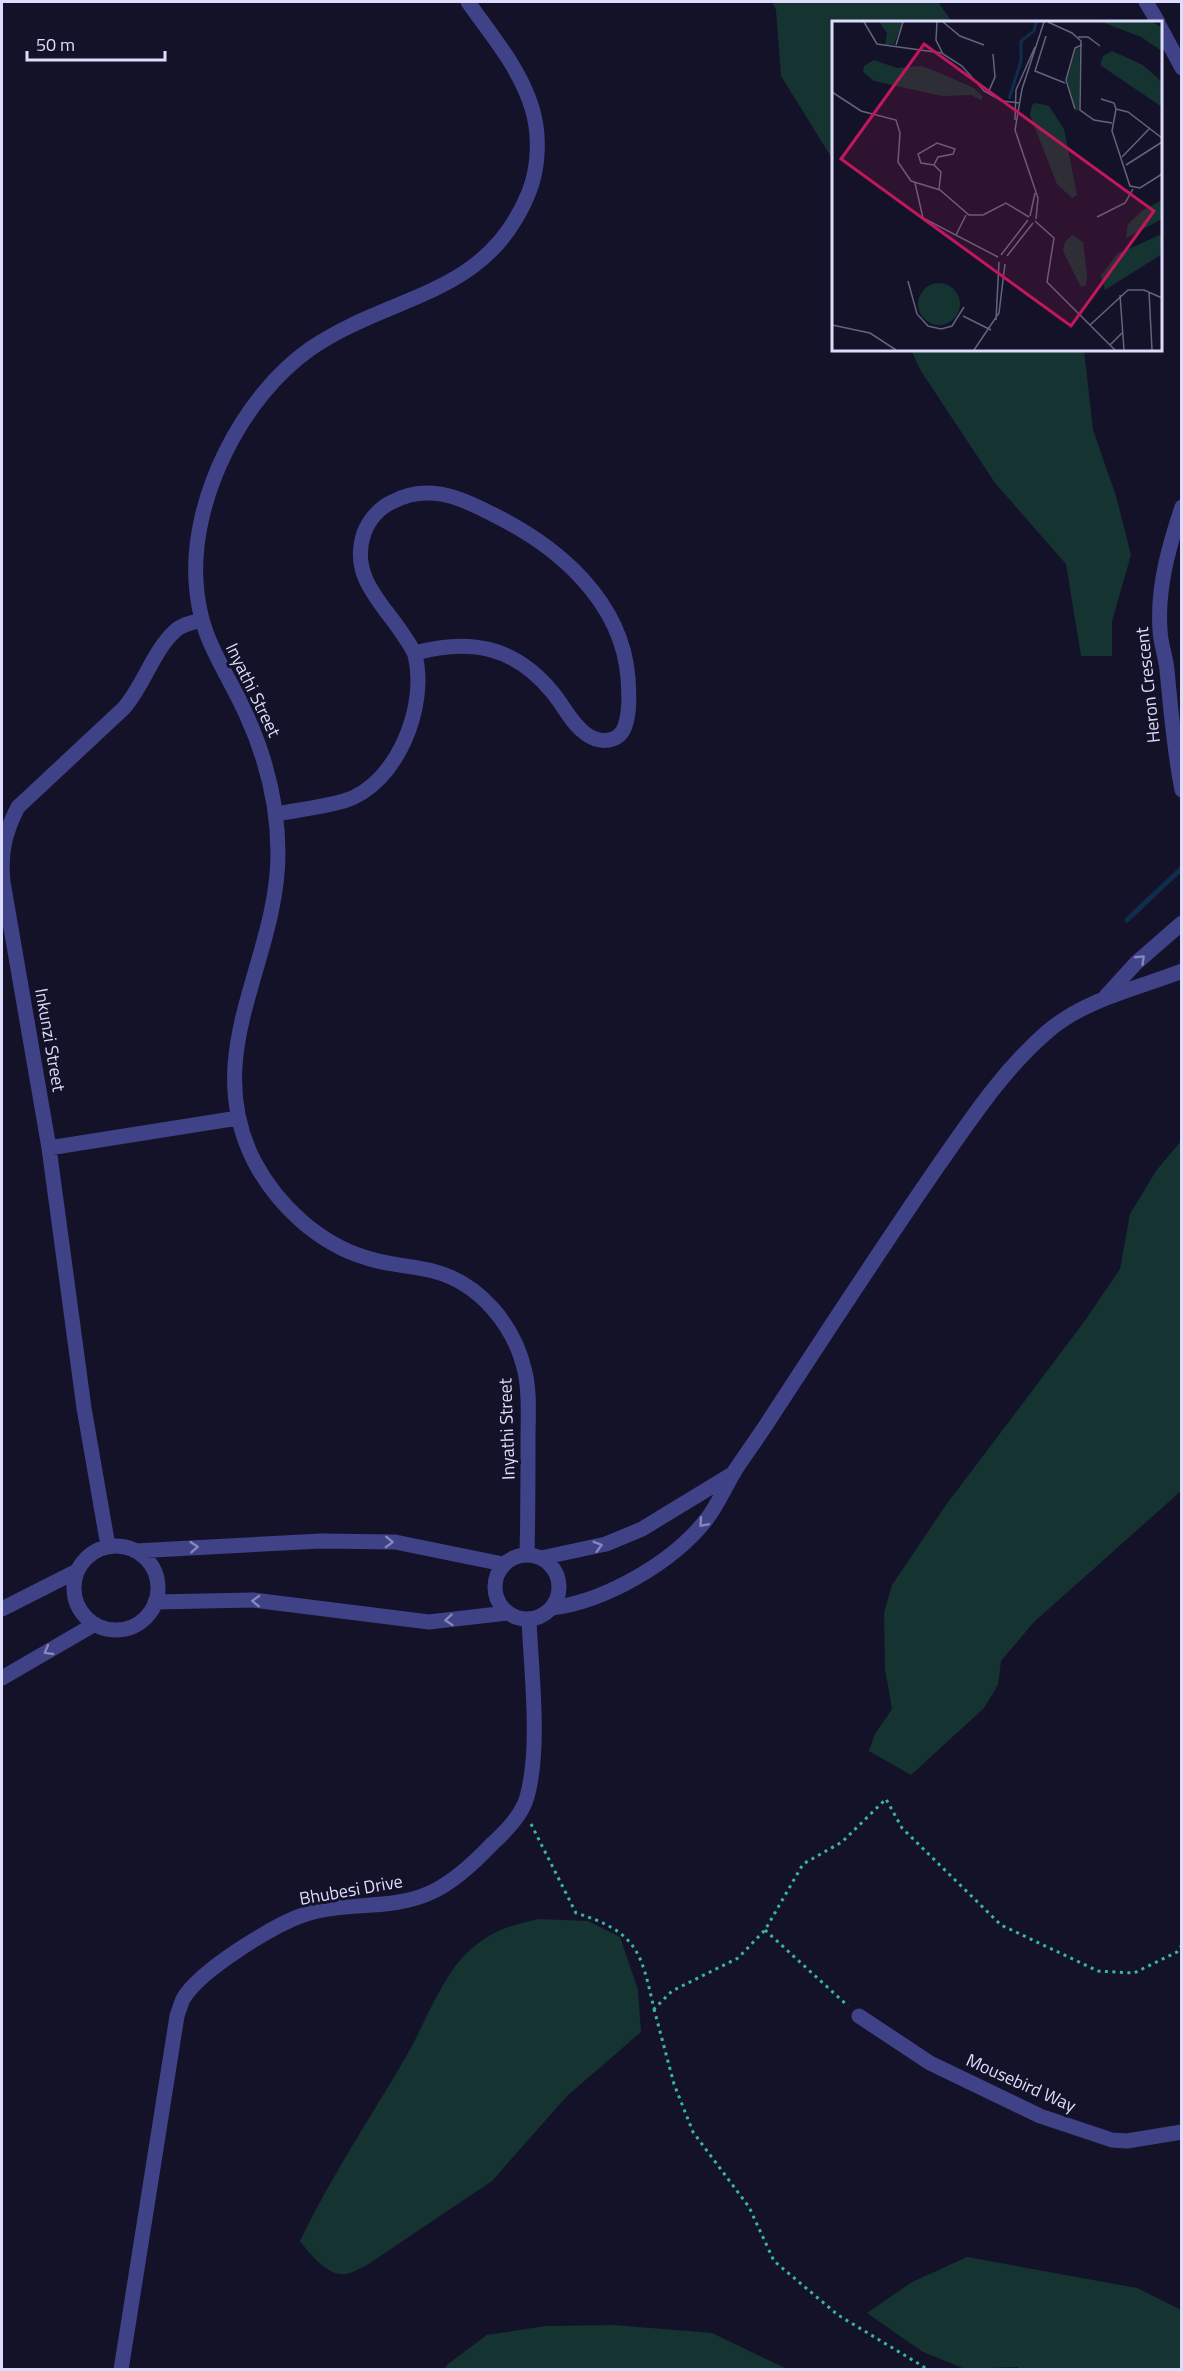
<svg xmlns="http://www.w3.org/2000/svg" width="1183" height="2371" font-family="'Titillium Web',sans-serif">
  <rect width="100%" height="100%" fill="#141229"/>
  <!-- green -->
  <path fill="#153330" d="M772 2H938L952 22H834L833 160 781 76 776 10Z
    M911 350H1084L1093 430 1116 496 1131 555 1112 621V656H1081L1066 564 995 483 921 371Z
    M1181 1141V1491L1034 1622 1001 1661 998 1685 984 1708 911 1775 869 1751 875 1734 892 1709 885 1669 884 1613 892 1585 946 1505 1084 1322 1120 1269 1130 1214 1156 1171Z
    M539 1919 588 1921 620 1937 638 1990 641 2032 567 2096 492 2181 364 2267C358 2269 352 2273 346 2274 328 2277 309 2253 300 2241 331 2176 371 2117 407 2055 424 2025 444 1972 470 1950 494 1929 509 1926 539 1919Z
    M967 2257 1137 2288 1181 2310V2369L1021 2370 1017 2367 965 2369 923 2352 867 2313 912 2282Z
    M614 2325 712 2333 787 2369H444L448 2364 487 2335 546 2326Z"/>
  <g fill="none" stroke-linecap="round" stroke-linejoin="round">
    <!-- stream -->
    <path stroke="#112d4e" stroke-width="5" d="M1127 920 1182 868"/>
    <!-- path -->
    <path stroke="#36b7a4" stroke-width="3" stroke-dasharray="3 4.5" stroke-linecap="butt" d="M531 1824 576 1913C637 1932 641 1951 654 2009L672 1991 738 1958 765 1930 803 1864 842 1842 886 1799 902 1828 1001 1925 1098 1971 1134 1973 1177 1952 1182 1945
      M765 1930 848 2006
      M654 2009 674 2084 693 2132 749 2207 774 2261 838 2315 929 2370"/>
    <!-- minor -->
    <path stroke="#3f4286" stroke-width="15" d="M468 2C491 35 520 68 532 108 540 134 539 167 529 192 487 298 391 293 310 349 242 397 191 498 196 581 199 639 224 665 246 714 266 758 278 805 278 853 278 962 199 1052 254 1161 277 1205 319 1244 367 1258 389 1265 412 1266 433 1271 480 1283 515 1326 525 1372 530 1393 528 1418 528 1439 528 1478 528 1516 527 1554
      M1146 2 1158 22
      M1160 27 1182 68
      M1182 507C1169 546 1157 588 1160 629 1160 643 1166 657 1167 670 1171 711 1174 750 1182 790
      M276 814C298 810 322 807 344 801 397 785 428 706 415 655 413 649 408 642 404 636 383 603 349 577 364 533 369 520 379 508 392 502 427 483 460 497 492 514 558 546 622 601 628 678 629 694 630 711 625 726 619 743 600 744 586 734 572 724 563 705 553 693 515 646 470 638 415 653
      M1106 996 1136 963 1182 923
      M49 1148 238 1118
      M108 1546 84 1408 49 1148 3 882C0 853 5 832 18 807L124 708C144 685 153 651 175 631 182 624 192 623 202 620
      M74 1588a42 42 0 1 1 84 0a42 42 0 1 1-84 0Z
      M135 1551 321 1541 395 1542 503 1564
      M495 1587a32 32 0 1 1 64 0a32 32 0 1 1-64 0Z
      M541 1558 606 1544 642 1529 734 1473
      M155 1602 253 1600 429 1622 507 1613
      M551 1608C604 1602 672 1563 706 1520 717 1506 725 1488 734 1472 745 1455 757 1439 768 1422 824 1336 880 1250 938 1166 971 1119 1003 1070 1047 1032 1085 999 1136 989 1182 971
      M2 1609 77 1571
      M2 1678 95 1624
      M859 2016 930 2063 1040 2116 1112 2140 1127 2141 1182 2132
      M121 2370 177 2016C179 2010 181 2004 183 1999 200 1970 275 1924 306 1914 347 1901 392 1911 432 1892 455 1881 475 1862 492 1844 506 1831 522 1815 527 1797 541 1746 531 1672 529 1619"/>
  </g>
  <!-- one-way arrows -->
  <defs><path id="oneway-chevron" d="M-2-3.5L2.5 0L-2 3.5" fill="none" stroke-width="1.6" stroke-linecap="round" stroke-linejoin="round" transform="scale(1.5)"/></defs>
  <g stroke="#8687bc">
    <use href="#oneway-chevron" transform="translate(1141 959) rotate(-44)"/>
    <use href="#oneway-chevron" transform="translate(703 1523) rotate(131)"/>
    <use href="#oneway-chevron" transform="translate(389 1542) rotate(2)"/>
    <use href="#oneway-chevron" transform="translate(598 1546) rotate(-16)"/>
    <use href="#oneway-chevron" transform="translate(194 1547) rotate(-4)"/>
    <use href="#oneway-chevron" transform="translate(256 1601) rotate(-178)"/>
    <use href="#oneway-chevron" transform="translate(449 1620) rotate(175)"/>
    <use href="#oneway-chevron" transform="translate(48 1651) rotate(150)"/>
  </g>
  <g text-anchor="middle" stroke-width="6" stroke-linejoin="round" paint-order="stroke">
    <!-- street labels -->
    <g font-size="18" fill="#dddcfd" stroke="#141229">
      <text transform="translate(1148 685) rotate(-96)" y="6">Heron Crescent</text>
      <text transform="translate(253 690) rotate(64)" y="6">Inyathi Street</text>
      <text transform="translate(50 1040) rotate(80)" y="6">Inkunzi Street</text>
      <text transform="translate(507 1429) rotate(-92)" y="6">Inyathi Street</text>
      <text transform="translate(351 1890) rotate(-10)" y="6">Bhubesi Drive</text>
      <text transform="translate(1021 2083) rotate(24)" y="6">Mousebird Way</text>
    </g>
  </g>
  <!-- overview -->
  <g transform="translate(832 21)">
    <rect width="330" height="330" fill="#141229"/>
    <path d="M47 1H71L62 23 53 24 55 12ZM270 1H321L330 7V30L309 16ZM248 27 247 89 244 90 235 59 244 28ZM280 30 311 44 330 61V86L268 44 271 35ZM42 39 65 47 89 45 103 50 142 67 151 76 149 79 139 74 110 75 42 60 31 51 32 45ZM204 82 217 85 232 108 245 174 240 177 225 163 198 94 200 84ZM330 179V198L294 217 296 203 311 189ZM330 213V233L273 269 269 255 285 233ZM240 214 251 221 255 254 254 265 249 266 231 230 233 221ZM86 283a21 21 0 1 1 42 0a21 21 0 1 1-42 0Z" fill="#153330"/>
    <path fill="none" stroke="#112d4e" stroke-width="3" d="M177 78 189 40V20L202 10 204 1"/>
    <path fill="none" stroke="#64637e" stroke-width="1.5" d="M32 1 45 23 110 32M105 1 104 19 111 33 130 45 152 70 170 80 188 82M111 1 128 15 152 24M216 1 240 12 249 20 248 89 262 99 280 102M214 15 203 50 233 62M246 16H256L268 25M64 24 71 1M0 71 29 90 64 99 68 112 66 141 79 160 108 169 137 194H151L174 182 197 196M156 72 163 56 161 33M269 78 282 82 284 88M243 88 234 59 243 27 250 24M284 88 280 110 298 165 308 167 330 153M284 88 296 91 330 117M183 99 184 69 203 26M290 136 318 107M102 144 106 136 121 133 123 128 105 122 86 133 89 142 102 144 109 151 107 168M294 144 330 121M83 162 91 197 166 236M198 195 203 172M265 196 293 182 301 168M204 198 206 177 183 109 190 68 212 1M203 200 222 217 215 261 283 329M124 214 134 194M169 234 196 199M175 235 201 202M76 260 85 293 96 305 109 308 120 305 132 286M317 271 320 329M288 274 292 329M131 295 159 309M164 299 167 241M0 304 38 312 64 329M258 304 296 269H312L330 277M278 324 291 311M142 329 167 292 173 243"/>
    <path fill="#c2185b" fill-opacity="0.15" stroke="#c2185b" stroke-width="3" d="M92 23 322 190 239 305 9 138Z"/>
    <rect width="330" height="330" fill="none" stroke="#dddcfd" stroke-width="3"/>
  </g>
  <!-- border -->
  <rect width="1183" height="2371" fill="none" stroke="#dddcfd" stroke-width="6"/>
  <!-- scale -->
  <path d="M27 51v9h138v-9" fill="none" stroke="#dddcfd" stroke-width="3"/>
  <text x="36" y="51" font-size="18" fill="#dddcfd" stroke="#141229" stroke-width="4.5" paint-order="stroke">50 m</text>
</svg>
